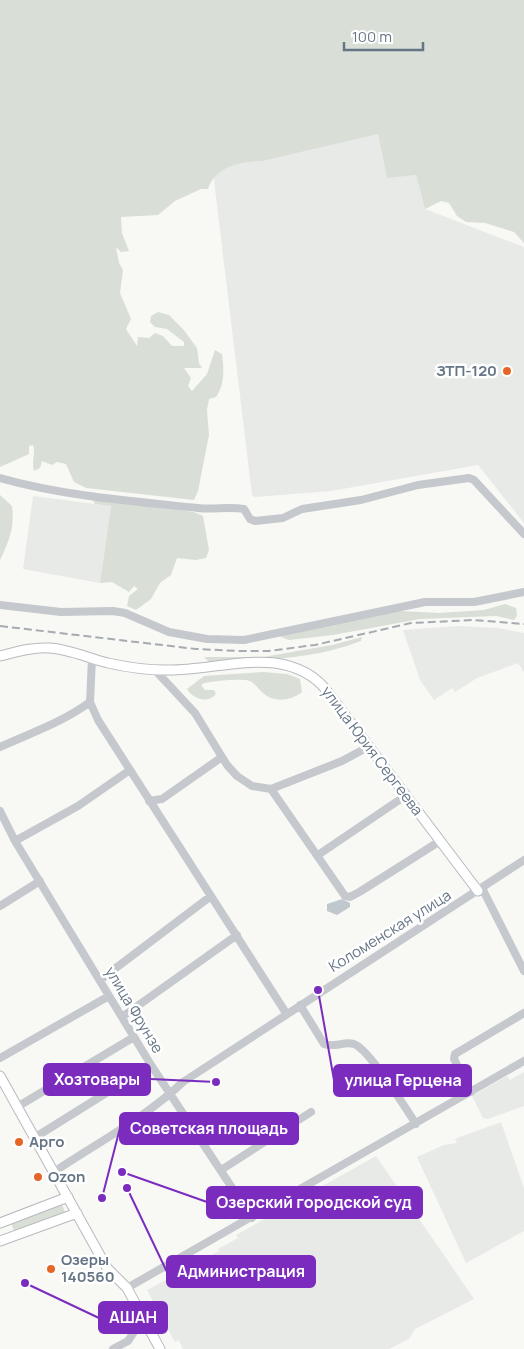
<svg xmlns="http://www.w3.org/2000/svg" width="524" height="1349" font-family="Manrope,sans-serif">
  <rect width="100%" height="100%" fill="#f8f8f5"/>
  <!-- built -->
  <path fill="#e8eae8" d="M378 134 387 177 416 175 425 209 524 247V523L478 465 331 491 255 497 252 495 212 164Z
    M33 496 111 506 100 583 23 569Z
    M458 626 498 628 524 633V672L518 663 477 678 455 692 452 688 434 700 420 680 403 630Z
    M524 1072V1106L488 1119 483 1118 472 1096 507 1076 510 1080Z
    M501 1122 524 1188V1231L466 1263 417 1157 444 1145 457 1143 455 1139Z
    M376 1156 474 1299 415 1329 409 1339 389 1349H183L179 1340 175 1342 147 1290 219 1251 218 1249 238 1238 236 1235Z"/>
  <!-- green -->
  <path fill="#d9dfd6" d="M0 0H524V243L514 232 485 223 466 222 457 216 449 203 441 201 425 209 416 175 387 178 378 134 262 161C242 161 215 166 208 189H201L175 201 158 215 121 217 122 233 129 251 121 252 116 247 119 263 123 270 120 293 131 319 126 329 137 346 138 337 149 338 155 333 163 336 172 346H184V342L167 329 155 327 150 322 151 316 158 312 169 315 183 329 197 348 199 363 202 368H184L191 378 188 386 192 391 207 374 215 350 222 354C224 369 225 384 216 397L209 399 207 410 209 435 198 491 194 500 86 488 74 482 66 464 57 462 52 465 42 461 40 468 34 471C31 462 36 454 33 445L29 446V454L0 467Z
    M0 495 12 506C15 526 9 542 0 560Z
    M91 497 194 512 203 516 209 550 206 558 196 560 177 558 171 575 160 583 151 599 136 610 127 606 129 596 138 589 134 586 129 592 112 582 100 583 111 506 95 504Z
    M505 604 516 608 517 616 514 620 496 616 420 619 333 635 289 640 281 637 283 634 399 611 439 613 484 610Z
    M362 637 361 641C311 660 263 660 210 663L204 657H263L332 645Z
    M263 672 287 674 300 679 302 692C291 701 274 703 263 693 256 687 254 680 244 680 232 679 217 681 204 683L201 685 205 690H214L216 694C208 704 193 699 187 689L204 676Z
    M62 1204 65 1212 14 1231 11 1223Z"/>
  <!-- water -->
  <path fill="#bec8cd" d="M342 899 350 903V907L337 915 327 911V904Z"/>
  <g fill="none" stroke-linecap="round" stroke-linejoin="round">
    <defs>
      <path id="major" d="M0 656C16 652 32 647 49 648 69 649 88 658 108 663 126 667 146 670 165 670 201 671 239 659 275 663 296 666 314 674 327 691L478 891
        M0 1076 107 1268 127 1288 160 1349
        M0 1223 68 1197
        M0 1241 77 1213"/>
    </defs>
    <!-- major casing -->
    <use href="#major" stroke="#b6babe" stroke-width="11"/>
    <!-- minor -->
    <path stroke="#c5c8cc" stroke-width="8" d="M0 478C64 496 132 501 198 508 214 510 229 506 244 509L250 519 255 521 283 518 302 509 361 500 418 485 469 478 474 480 524 534
      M0 605 61 612 113 611 125 613 169 632 207 639 244 640 425 602H474L524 592
      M92 658 90 702 98 720 286 1013
      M154 669 195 713 227 765 237 776 252 786 271 789 345 896 350 897 361 891 440 841
      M0 747C31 733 63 722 90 702
      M271 789 342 761 368 747
      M149 801 162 799 222 757
      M0 811 15 841 151 1065 252 1218
      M15 841 78 806 130 770
      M318 855 405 796
      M482 888 524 971
      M0 906 40 881
      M100 980 211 896
      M300 1005 324 1044C334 1048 345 1041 354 1044 369 1049 406 1109 416 1124
      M122 1017 237 935
      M0 1058 109 996
      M471 1092 454 1059 455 1054 524 1013
      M17 1107 134 1037
      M34 1138 151 1065
      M221 1170 311 1112
      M54 1172C97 1143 145 1118 183 1082L524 860
      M127 1288 524 1061
      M113 1349 128 1341 143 1318"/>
    <!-- major -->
    <use href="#major" stroke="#fff" stroke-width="9"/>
    <!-- rail -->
    <path stroke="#a5abb1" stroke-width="2" stroke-dasharray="8 4" stroke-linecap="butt" d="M0 626 196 649 240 651H268L315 645 411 623 474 620 524 624"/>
  </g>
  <!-- markers -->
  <g fill="#e56627" stroke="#fff" stroke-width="2">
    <circle cx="507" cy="371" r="5"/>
    <circle cx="19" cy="1142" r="5"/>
    <circle cx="38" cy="1177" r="5"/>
    <circle cx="51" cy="1269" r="5"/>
  </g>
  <g text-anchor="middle" stroke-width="5" stroke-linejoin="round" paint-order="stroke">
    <!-- poi labels -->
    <g font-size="15" font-weight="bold" fill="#667586" stroke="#fff" text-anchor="start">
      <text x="497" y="376" text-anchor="end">ЗТП-120</text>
      <text x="29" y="1147">Арго</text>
      <text x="48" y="1182">Ozon</text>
      <text x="61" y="1265">Озеры<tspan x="61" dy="17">140560</tspan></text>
    </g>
    <!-- street labels -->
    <g font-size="15" fill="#667586" stroke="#fff">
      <text transform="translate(372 751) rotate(53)" y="5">улица Юрия Сергеева</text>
      <text transform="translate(390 931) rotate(-32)" y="5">Коломенская улица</text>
      <text transform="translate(134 1010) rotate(59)" y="5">улица Фрунзе</text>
    </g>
  </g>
  <!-- callouts -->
  <path fill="none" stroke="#7b2cbf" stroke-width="2" d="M216 1082L150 1079M318 990L334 1080M102 1198L120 1128M122 1172L207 1202M127 1188L167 1272M25 1283L99 1318"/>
  <g fill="#7b2cbf" stroke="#fff" stroke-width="2">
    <circle cx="216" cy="1082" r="5"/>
    <circle cx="318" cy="990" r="5"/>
    <circle cx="102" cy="1198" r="5"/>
    <circle cx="122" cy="1172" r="5"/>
    <circle cx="127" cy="1188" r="5"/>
    <circle cx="25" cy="1283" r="5"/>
  </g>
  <g fill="#7b2cbf" stroke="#7b2cbf" stroke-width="2">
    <rect x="44" y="1064" width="106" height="31" rx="5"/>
    <rect x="334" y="1065" width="137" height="31" rx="5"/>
    <rect x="120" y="1113" width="178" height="31" rx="5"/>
    <rect x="207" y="1187" width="215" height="31" rx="5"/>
    <rect x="167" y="1256" width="148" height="31" rx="5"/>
    <rect x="99" y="1302" width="68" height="31" rx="5"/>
  </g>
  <g font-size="16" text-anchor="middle" font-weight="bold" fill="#fff">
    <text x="97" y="1085">Хозтовары</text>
    <text x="403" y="1086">улица Герцена</text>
    <text x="209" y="1134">Советская площадь</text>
    <text x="314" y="1208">Озерский городской суд</text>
    <text x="241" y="1277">Администрация</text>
    <text x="133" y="1323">АШАН</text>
  </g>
  <!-- scale -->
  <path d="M344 42v8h79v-8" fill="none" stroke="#667586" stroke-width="2.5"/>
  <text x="352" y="42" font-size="15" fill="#667586" stroke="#ffffff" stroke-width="4" paint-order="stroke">100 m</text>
</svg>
